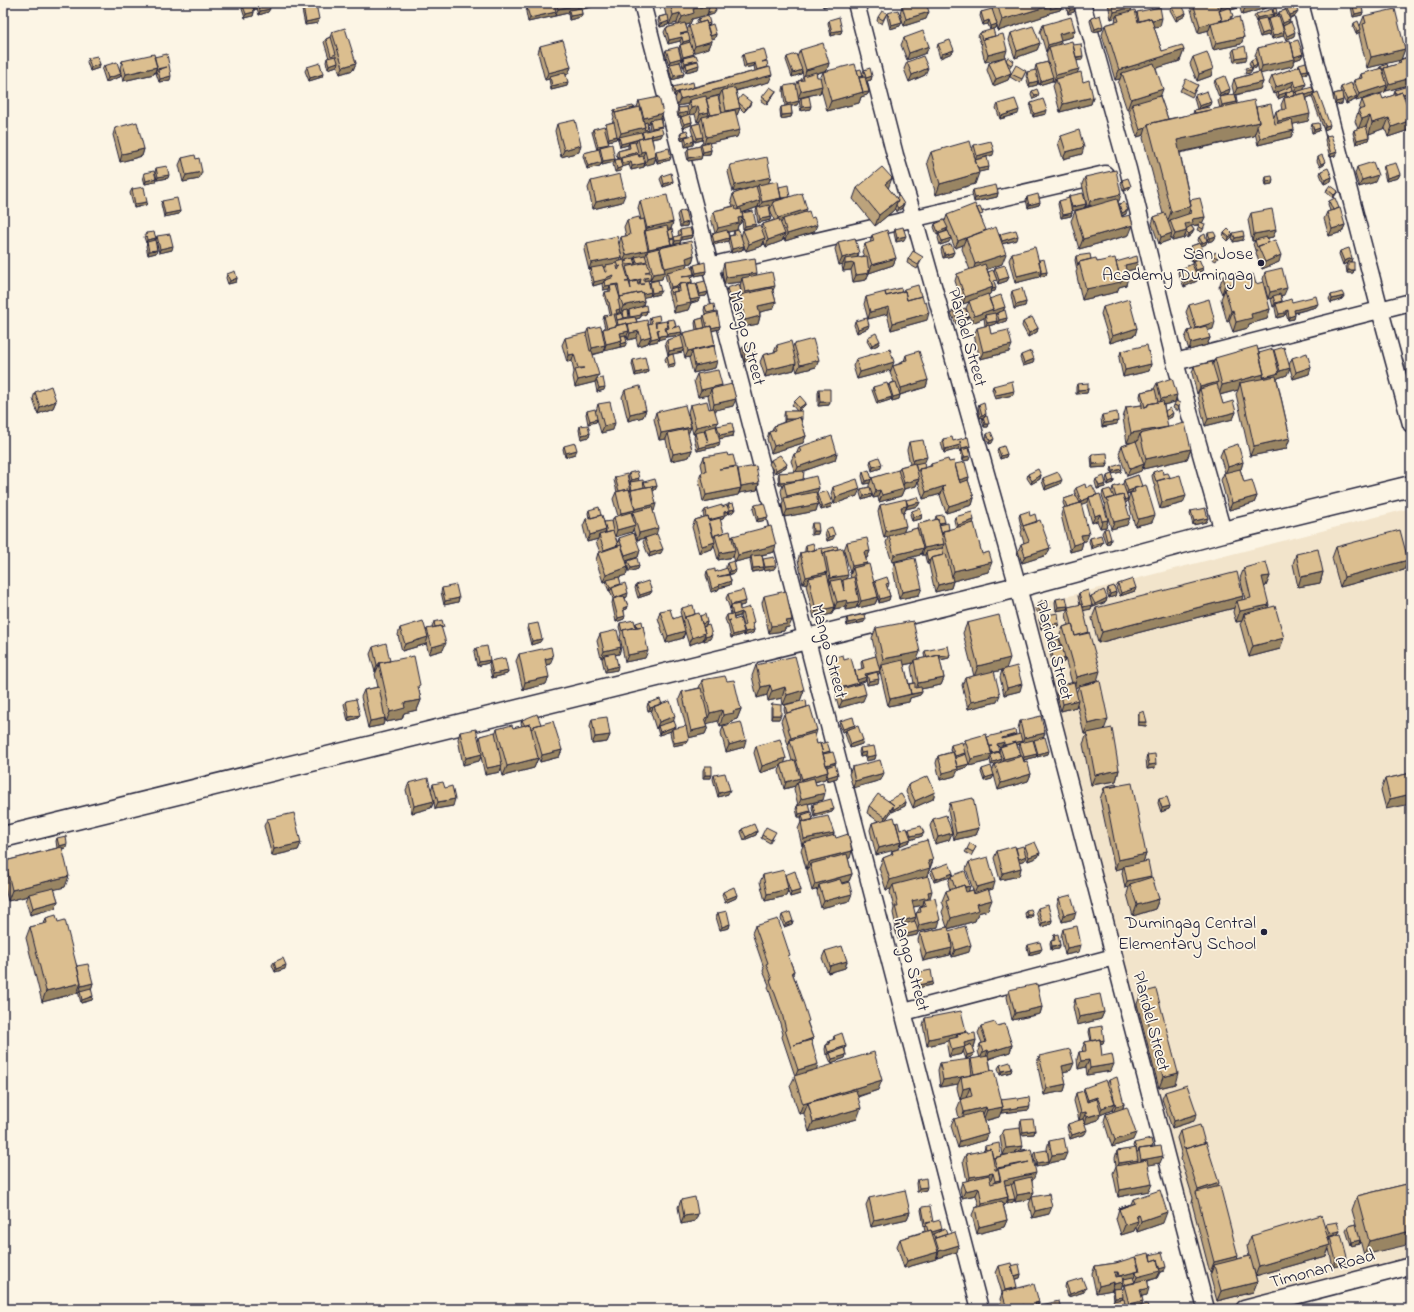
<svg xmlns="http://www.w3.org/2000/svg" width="1414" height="1312" font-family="'Indie Flower',sans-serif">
  <rect width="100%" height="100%" fill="#fcf5e5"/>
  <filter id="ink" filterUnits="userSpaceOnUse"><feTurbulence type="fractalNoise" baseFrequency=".025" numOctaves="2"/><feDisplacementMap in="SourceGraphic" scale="8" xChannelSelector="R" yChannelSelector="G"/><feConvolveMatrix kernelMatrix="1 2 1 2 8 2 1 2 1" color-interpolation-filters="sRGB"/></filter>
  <g filter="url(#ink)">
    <!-- built -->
    <path fill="#f2e4cb" d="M1411 508V1258L1220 1309H1215L1030 606Z"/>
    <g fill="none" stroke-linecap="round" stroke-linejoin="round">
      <defs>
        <path id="minor" d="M642 3 980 1309
          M856 3 895 155 914 218 1018 587 1206 1309
          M1082 3 1128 169 1175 362 1223 532
          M1300 3 1380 310 1411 424
          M709 266 1105 174
          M1175 362 1411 302
          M904 1012 1114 957
          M1244 1309 1411 1266"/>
        <path id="major" d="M3 837 1018 587 1223 532 1411 486"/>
      </defs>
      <!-- minor casing -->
      <use href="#minor" stroke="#22223b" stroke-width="19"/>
      <!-- major casing -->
      <use href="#major" stroke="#22223b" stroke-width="23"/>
      <!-- minor -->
      <use href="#minor" stroke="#fcf5e5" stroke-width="16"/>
      <!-- major -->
      <use href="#major" stroke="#fcf5e5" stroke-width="20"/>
    </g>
    <!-- wall -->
    <path fill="#bca37b" stroke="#22223b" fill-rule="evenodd" d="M253 3H268V12L259 15 257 8V9L254 10V12L253 16 245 18 242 9 243 6 252 5Z
      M528 3H606L581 9 582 14 581 17 569 20 568 13 555 16V15V16L528 22 526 12 527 8H529Z
      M663 3H714V14L707 16V14V15L692 19 690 24 686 25 687 30 689 26 697 24 696 22 698 19 710 23 709 26 716 34 715 38 711 39 712 41 709 48 693 52 694 54 693 56 697 61 698 69 686 72 684 68 685 66 683 67 682 62 683 60 682 61 679 48 680 45 681 44 680 41 668 44 664 32 666 28 677 25V23L669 25V23L668 25 660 27 658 21 659 17 666 15Z
      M822 3H831V5L823 7Z
      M906 3H926V19L904 26 900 13 902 6 905 5Z
      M995 3H1061L1062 6 1060 10 1049 13 1048 15 998 31 997 26 996 28 990 30 988 24 983 25 980 16 981 12 992 10Z
      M1066 3H1074L1075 9 1074 12 1068 14Z
      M1108 3H1131L1132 7 1131 11 1136 14 1137 12 1160 26 1154 27 1162 51 1184 50 1180 61 1156 68 1160 96 1168 119 1193 114 1194 110 1197 109 1194 98 1195 95 1210 105 1200 109 1210 110 1220 108 1218 101 1220 97 1234 94 1232 86 1234 79 1259 72 1255 55 1258 48 1291 42 1303 54 1301 58 1295 60 1292 66 1260 73 1263 82 1260 89 1236 95 1237 102 1236 104 1256 107 1274 117 1276 111 1282 110 1281 105 1284 98H1285V96L1278 99 1276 95 1277 93 1273 94 1269 83 1272 76 1298 67 1299 64 1308 70 1306 74H1303L1304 89 1314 92V94L1329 128 1324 130 1312 97V96L1307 98 1308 121 1293 124 1294 130 1291 137 1258 145 1255 133 1254 136 1180 153 1190 200 1205 217 1202 223 1204 228 1202 232 1197 230 1199 225 1191 226 1194 230 1192 234 1187 238 1185 235 1184 238 1172 241 1171 237 1170 240 1159 244 1152 224 1154 217 1163 214 1143 138 1144 135 1137 137 1129 111 1130 109 1127 110 1118 83 1120 79 1115 80 1102 35 1105 25 1115 22 1116 17 1111 19Z
      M1190 3H1274L1273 6 1242 15 1239 5 1238 8 1231 10 1232 19 1244 37 1241 44 1213 50 1208 31 1209 30 1198 33 1190 6Z
      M1352 3 1363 12 1362 15 1353 17 1351 6Z
      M1171 6 1186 13 1185 16 1176 21 1170 10Z
      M303 7 318 23 305 25 302 10Z
      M1286 7 1296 15 1289 19V23L1294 36 1286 40 1283 34V36L1272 39 1270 33 1269 35 1260 37 1256 24 1257 22H1256L1254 17 1256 14 1272 11 1273 9 1277 13 1276 16 1273 17V16L1272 18 1267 19V21L1268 19 1278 16 1279 12 1285 10Z
      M887 13 882 24 877 21 878 17Z
      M888 13 900 26 890 29 887 17Z
      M1364 16 1405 49 1401 59 1411 56V84L1386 91V89L1385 92 1356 101V99L1355 100 1346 104 1342 96V104L1335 105 1333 97 1334 94 1341 92 1340 90 1341 87 1352 86 1354 80 1359 79 1361 74 1379 69 1380 67H1388L1398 64 1399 60 1367 68 1359 34 1360 32 1356 34 1353 27 1354 23 1360 26Z
      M1091 18 1103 26 1102 30 1093 32 1090 21Z
      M829 20 842 30 841 33 831 36 828 23Z
      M1043 25 1075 30 1072 37 1060 40 1059 45H1073L1082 60H1077V73L1093 97 1091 104 1060 112 1053 86 1055 82H1053L1052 79V81L1039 85 1038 80 1037 85 1029 87 1026 76 1027 72 1035 71V69L1036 65 1048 62 1046 54 1047 51 1046 52 1040 32Z
      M332 32 356 63 353 70 340 74 337 64V66L328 69 326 62 327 58H329L324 42 326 39 330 37Z
      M980 33 995 36 1005 57 985 62 981 46 982 43 981 44 978 36Z
      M1011 33 1040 43 1037 50 1015 58 1009 40Z
      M904 38 929 46 926 53 907 60 901 45Z
      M1411 39V54L1407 43 1408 40Z
      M938 44 954 50 952 53 940 58 937 48Z
      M540 46 571 67 568 74H566L567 86 551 90 549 79 545 80 538 53Z
      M1234 49 1246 60 1234 62 1232 52Z
      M666 50 681 58 680 62 684 74 682 77 672 80 669 68 670 65H669L665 53Z
      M800 50 829 63 827 70 816 74 817 77 820 79 823 72 857 70 862 77H863L862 74 864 70 872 76 871 80 866 81 869 92 867 95 861 97 859 103 827 111 821 89 820 93 798 98 797 105 791 106 792 114 791 117 781 119 780 110 781 107 785 106 783 90 784 86H796L798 81 801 80 803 76 802 71 801 74 792 77 786 60 787 57H797Z
      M743 54 766 61 769 82 736 91 738 100 750 105 744 112 740 108 737 115H736L737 137 709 143 711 150 710 154 702 155 701 159 688 161 686 152 688 149 700 146 701 144 703 143 702 139V140L695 142 691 129 692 125 699 123 700 121 697 122 695 114 690 115 692 122 691 125 683 128 680 120 681 117H678L677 112 678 108 687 107 688 104 677 106 675 99 676 96H674L672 90 673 87H694L755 71 754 66 744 68 742 57ZM720 95 719 98 722 113 706 99Z
      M154 57 170 80 159 82 156 73 157 72H155L154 74 123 81 121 74 120 77 106 82 102 70 104 66 121 73 120 68 122 61Z
      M1193 57 1213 69 1211 76 1197 81 1190 64Z
      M88 58 100 64 99 68 90 71 87 62Z
      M1006 60 1014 61 1012 64 1009 68 1011 73 1008 80 993 86 987 70 989 63Z
      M1251 60 1256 68 1252 69 1249 63Z
      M907 62 925 75 909 82 904 69Z
      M307 67 322 77 309 81 305 71Z
      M1026 71 1020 83 1010 77 1011 74Z
      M1215 80 1229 93 1219 97 1214 84Z
      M1198 85 1192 97 1180 91 1182 87Z
      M1395 90 1411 95 1404 97 1409 130 1388 137 1385 128 1369 134V137L1368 140 1356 144 1353 133 1354 130 1358 129 1355 121 1362 100 1383 99 1394 95V94Z
      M776 91 774 94 767 105 761 101 762 97Z
      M1032 91 1038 97 1033 99 1031 94Z
      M801 98 810 109 801 111 799 101Z
      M639 101 661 119 662 126 661 128V137L652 139 655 153 656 151 670 160 657 163 656 158 654 163 644 165V167L631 170 629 165 622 167 621 171 615 172 613 164 614 162 602 165 601 163 600 166 587 169 583 156 584 153 597 150 592 132 593 129 605 127 606 124 613 122V120L614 117 613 114 614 110 637 107ZM649 123 650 130 648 131V129L647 124ZM617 136 620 147 628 145V148L618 151 616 154 618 159 615 160V159L608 145V141L616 139Z
      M1031 103 1046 114 1033 117 1030 107Z
      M998 104 1018 114 1000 119 996 108Z
      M557 124 579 152 561 157 555 131Z
      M1312 124 1320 128 1319 131 1312 133 1311 128Z
      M115 128 144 149 142 156 120 162 113 135Z
      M681 132 688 136 693 145 685 147 684 141V139L681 140 680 135Z
      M1061 136 1082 154 1063 159 1058 143Z
      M1326 136 1335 156 1330 157 1325 140Z
      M974 145 993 155 975 160 972 149Z
      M931 152 975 160 988 170 978 172 975 184 936 195 927 162Z
      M1318 157 1325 162 1324 165 1320 167 1317 161Z
      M182 158 196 159 199 179 183 182 179 165Z
      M730 165 769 183 779 187 790 197 806 212 814 232 785 241 784 238 782 241 766 247 764 241 762 246 746 251 742 241 744 246 742 250 731 253 728 241 713 245 711 238 712 234 715 233 711 218 714 211 733 206 731 201 733 194 749 188 733 192 728 172ZM758 206 759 207 757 208 756 211 758 223 770 220 771 217 769 207H771L770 209 774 220 763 224 761 229 755 226 742 213 758 207ZM742 221 743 229 751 228 743 230 741 237 734 231 733 235 729 236 728 232 737 230 738 225 740 224Z
      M1384 166 1400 174 1398 178 1386 181 1383 169Z
      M1357 167 1375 182 1359 187 1355 174Z
      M156 168 168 178 157 180 155 172Z
      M1321 171 1332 177 1331 181 1324 184 1320 174Z
      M144 173 155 182 145 184 143 177Z
      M662 176 673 181 672 184 663 187 660 179Z
      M1085 177 1119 201H1118L1119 205 1126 214 1122 216 1129 235 1079 249 1071 221 1075 211 1083 209 1084 208 1072 210V213L1071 216 1061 218 1058 204 1059 201 1068 199 1069 196 1086 204 1085 207 1087 206 1082 184Z
      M1266 177 1273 180 1272 184 1266 185 1265 181Z
      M1122 180 1131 186 1129 189 1123 191 1121 183Z
      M591 181 622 202 593 209 588 188Z
      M857 188H888L896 198 904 204 902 208 896 212 895 209 894 210 875 226 853 199Z
      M132 189 147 202 146 205 134 208 130 193Z
      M1327 189 1338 191 1336 194 1333 198 1326 192Z
      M973 190 998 193 997 197 974 202 972 193Z
      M1027 197 1040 202 1039 205 1028 208 1026 200Z
      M162 201 180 211 179 214 164 217 161 204Z
      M640 201 673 222 671 229 674 238 679 235 678 233 680 230 692 235 691 238 681 240 680 243 694 255 692 263 687 264 685 268 694 274 692 278H691L692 282V284H696L697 283 708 292 706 296 699 297 698 301 691 303 688 310 674 313 671 299H670L668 292 669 289 665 275 666 274 663 275 662 279 650 281V279V280L648 281 649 284 650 282 659 294 651 296 650 294V296L643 297 644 301 643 306 647 311 646 314 641 316 640 318 636 319 637 322 650 324 649 320 650 317 660 322H666L667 320 676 326 675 327 682 332 681 335 666 337V336L665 338 658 339V341L649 343V341L648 343 638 346 636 338 628 340 627 336 626 338 625 346 604 351V350L603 352 593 355 597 379 604 390 597 392 595 382 575 387 573 377 574 372 572 361 567 362 562 345 565 338 586 334 588 329 602 331 603 329 605 328 603 320 604 316 610 315 608 305H607L604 296 605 292 609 291V289L603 290 602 284 603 283 593 286 589 272 590 270H589L584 250 587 243 619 244 621 237 626 236 624 227 627 220H641L638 208ZM620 249 623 261H620Z
      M1329 201 1345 225 1342 232 1329 236 1324 219 1327 212 1330 211 1328 204Z
      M679 212 688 222 687 226 680 227 677 215Z
      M1251 213 1276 230 1273 237 1268 238 1269 242 1279 262 1262 269 1256 253 1257 250H1255L1253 244 1255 241H1252L1248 220Z
      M947 215 982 218H981L985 231 999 236 1000 234 1017 240 1002 244V264L987 269 988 272 995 284V291L991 292 990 294 988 295 989 299 1005 307 1003 311 995 313V316L997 313 1007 318 1006 321 997 324V321L995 324 989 326 991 334 1009 352 980 359 974 335 977 328 985 326 984 318 972 323 966 308 969 302 963 304 955 281 957 274 970 270 962 249 963 245 955 248 947 229 946 231 949 242 940 245 938 238 939 234 937 235 934 227 935 224 945 221Z
      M895 229 904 240 896 242 894 233Z
      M146 233 156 238 155 240 157 250 156 253 148 255 146 246 147 243H146L144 237Z
      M1208 233 1216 236 1214 240 1208 242 1207 237Z
      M1224 233 1232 237 1228 241 1223 236Z
      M1233 233 1243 240 1233 242 1232 236Z
      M872 235 896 258 893 265 869 273V270V273L866 280 853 282 851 270 843 271 842 266 843 264 839 265 835 249 838 242 857 257 864 256 862 252 865 244 870 243Z
      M157 236 172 250 159 253 156 240Z
      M1199 237 1206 244 1201 246 1202 248 1200 251V258L1199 259 1202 271 1196 274 1197 281 1184 287 1178 273 1179 270 1192 264 1193 261 1198 259 1191 261 1190 257 1191 253 1189 249 1191 246 1199 243 1198 240Z
      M942 247 954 252 952 256 943 258 941 250Z
      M1340 251 1352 258 1351 262 1354 270 1353 273H1347L1346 266 1347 263 1343 265 1339 254Z
      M1012 253 1039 260 1047 272 1046 275 1040 277V275L1039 277 1015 283 1009 260Z
      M1219 255 1216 261 1212 259 1213 256Z
      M1076 256 1091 259 1097 262H1116L1135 269 1127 271 1126 285 1119 287 1117 292 1082 300 1076 272 1077 270 1075 260Z
      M908 259 921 261 917 269 907 263Z
      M724 263 756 276 773 291 776 302 773 309 760 312V316L758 324 743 327 737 302 738 300 729 302 726 291 727 288 742 295 740 286 741 282 724 284 722 270Z
      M694 265 706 271 705 274 695 276 693 268Z
      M995 268 1009 277 1007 281 998 284 994 272Z
      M1265 272 1284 295H1281L1282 301V302H1292L1316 307 1295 313 1294 319 1288 320 1286 314H1285L1284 316 1277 318 1275 308V306L1273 307 1271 299 1272 298 1268 299 1263 279Z
      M227 274 237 278 236 282 228 284 226 278Z
      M1223 276 1237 278 1256 284 1270 309 1267 319 1249 324 1248 328 1233 332 1229 321 1227 322 1221 299 1223 294H1222L1219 287Z
      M904 289 927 320 891 330 887 314 868 319 864 304 866 297 902 292Z
      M1012 291 1026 302 1025 306 1014 309 1011 295Z
      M1331 295 1344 296 1342 299 1331 303 1329 299Z
      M1189 305 1213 329 1207 330 1210 338 1207 345 1189 350 1185 338 1188 331 1192 330 1186 312Z
      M705 306 715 312 720 326 719 329 712 331 715 345 714 347 715 368 693 373 689 358 690 357 685 358 683 350 682 352 668 355 665 343 667 340 681 338 683 333 696 330 695 323 696 320 703 318 704 315 705 314 704 310Z
      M1103 307 1137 328 1135 335 1110 343 1101 314Z
      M953 310 958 311 969 316 967 319 956 324 951 313Z
      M855 321 868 328 857 333 854 325Z
      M1023 322 1038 328 1037 332 1028 337 1022 326Z
      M868 337 880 341 878 345 871 348 867 341Z
      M794 344 816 367 797 372 795 365 794 370 765 377 760 362 763 355 774 352 777 345 792 348Z
      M743 347 755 356 754 360 744 362 741 350Z
      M1274 350 1287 375 1278 378 1277 379 1290 438 1286 449 1250 456 1236 394 1238 390 1220 395 1223 404 1236 412 1233 419 1205 426 1198 396V393L1197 394 1192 373 1194 366 1213 364 1215 358 1259 353 1273 351Z
      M1121 351 1151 364 1149 371 1123 377 1119 358Z
      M906 355 928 380 926 387 900 395 899 399 892 401 891 398 890 400 877 404 872 390 873 387 888 386 889 384 894 382 890 373 891 370 857 379 853 366 856 359 893 366 901 363 902 361H904Z
      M1021 355 1033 363 1023 366 1020 358Z
      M667 356 674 367 668 368 665 359Z
      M1292 358 1311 367 1309 374 1293 379 1289 365Z
      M633 360 648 370 647 373 635 376 632 364Z
      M697 374 722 385 721 387 733 406 715 410 716 426 717 428V426L734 432 733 436 719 439V446L697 451 694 437 695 434H693L688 412 690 405 709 409H711L708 396 709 395 698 397 694 381Z
      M1157 383 1175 402 1164 405 1165 411 1172 417 1166 419 1167 427 1191 449 1187 459 1143 469 1142 468 1141 471 1127 476 1119 453 1122 446 1132 443H1127L1123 418 1126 407 1142 405 1140 396 1141 392 1154 389Z
      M1077 384 1088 389 1087 393 1076 394V387Z
      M993 386 1013 395 995 399 992 389Z
      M819 389 829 405 818 406V393Z
      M625 390 646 410 643 417 628 421 622 397Z
      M35 392 56 401 53 408 38 414 33 399Z
      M794 402 806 403 804 406 799 411 801 421 806 436 803 443 771 453 767 439 769 432 772 431 774 426 784 422V415L785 411H797L792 405Z
      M598 404 613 430 601 433 597 419 596 422 588 424 586 414 587 411H596Z
      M979 404 989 424 988 427H984L982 420 983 417 980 418 978 407Z
      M1174 405 1179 407 1177 411 1173 408Z
      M656 412 691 427 688 434 692 450 689 457 671 461 666 440V439L659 440 654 419Z
      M1102 415 1117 424 1102 427 1101 418Z
      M580 426 590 433 589 437 581 439 579 430Z
      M987 434 992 443 989 444 986 438Z
      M943 439 953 441 970 446 969 450V460L963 461 961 453V452L959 447V449L944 453 941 443Z
      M909 442 924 464 925 468 930 466 931 464 949 462 955 464 969 477 968 480 974 498 972 505 946 513 940 495 941 494 923 499 918 481 916 486 904 489 901 496 879 502 878 497 873 498 872 494 871 497 862 500 860 493 861 489 869 487V485L870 483 864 484 862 476 863 472 872 478 898 471 900 467 910 464 907 450Z
      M564 446 575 454 565 457 563 449Z
      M799 447 837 453 835 460 803 471V480L819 488 816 495 817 496V494L832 503 831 507 821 510 818 503 816 511 784 517 782 505 783 501 781 491 783 485H779L778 477 779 473 795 472 791 461 794 454 797 453Z
      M998 448 1007 454 1006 457 1000 459 997 451Z
      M1223 449 1243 462 1241 469H1240L1244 482 1257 496 1254 503 1229 510 1221 480 1224 473H1225L1220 456Z
      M1092 454 1108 463 1107 467 1092 468 1091 457Z
      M728 456 737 471 738 469 759 483 757 490 739 493 738 495 703 502 699 480 701 473H703L701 464 704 457Z
      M771 460 786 467 775 473 769 464Z
      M871 460 881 468 872 471 870 463Z
      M1112 467 1121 472 1112 474 1114 480 1113 483 1108 485 1106 480 1107 476 1112 474 1111 470Z
      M1153 472 1163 474 1183 503 1160 509 1154 488 1155 485H1154L1152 476Z
      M629 473 638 481 643 483 644 482 657 486 655 490H653L654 511H653L656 534 661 553 649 557 643 542 645 538H646L637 540 633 529 632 532 615 536 618 543 619 538 640 550 638 557 626 561 627 564 628 561 639 566 638 569 629 572 628 568 626 575 619 577 621 585 627 597 625 598 628 606 627 609 624 610V619L616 622 612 603 613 599 610 591 611 590 609 591 606 584 607 581 603 582 596 560 598 553 600 552 596 542 598 539 587 542 583 526 586 519 589 518 588 513 589 510 601 515 604 522 611 523 614 517 618 516 613 499 616 492H617L614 480 615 477 630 485 628 476Z
      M1028 474 1041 475 1040 479 1031 484 1027 478Z
      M1138 475 1152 522 1135 526 1128 500 1130 493 1132 492 1127 494V502L1125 503 1127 525 1111 529 1105 506 1106 503 1105 504 1102 495 1103 491H1112L1113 487 1123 484 1124 480Z
      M1043 478 1060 484 1045 490 1042 481Z
      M1096 479 1105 487 1097 489 1095 482Z
      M833 487 857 496 834 504 831 494Z
      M1076 488H1086L1108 520 1106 527 1100 528 1097 521 1092 523 1087 505 1088 502 1081 504 1086 541H1083L1081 549 1070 552 1061 515 1063 508H1065L1063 503 1064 499 1076 495 1074 491Z
      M906 501 920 502 918 506 906 509V508L904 513H903L904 532 917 528 918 524 935 520 936 516 945 522 944 524 949 530 956 528 954 520 955 517 973 523 982 554 988 572 953 581 951 588 935 592 929 565V564H927L925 556V555H922L921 552 920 555 892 562 886 543 888 537 884 538 878 512 880 505Z
      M728 504 735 509 733 512 729 514 728 513V514L724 515 723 519 720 520 724 533 732 538 733 536 774 552 762 555 763 561V559L774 569 764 571 763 568 762 570 752 572 750 560 751 558 735 562 733 555V557L718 560 714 545 712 549 699 553 692 527 695 520 704 517 703 513 705 510 728 506Z
      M755 505 768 517 766 520 757 522 753 509Z
      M912 511 922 515 921 519 912 521 910 514Z
      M1191 511 1208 518 1206 522 1193 525 1190 514Z
      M1020 514 1030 516 1037 522 1050 548 1047 555 1022 563 1018 551 1021 544 1024 543 1021 533 1022 530 1019 517Z
      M812 523 818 534 811 535V527Z
      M826 529 833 539 827 541 825 533Z
      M1104 529 1111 539 1110 543 1106 544 1102 533Z
      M1090 538 1103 542 1101 545 1091 549 1089 541Z
      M847 542 870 551 867 558H866V565L874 582 875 581 889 583 888 587H887L890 596 889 600 879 603 878 598 875 604 858 608 857 604 856 608 845 610V607L834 609 832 614 814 618 806 585 807 583 803 584 798 560 800 553 805 552V549L806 545 815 550 822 549 846 579 851 578 850 575 851 573H850L844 550Z
      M1336 547 1408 560 1404 570 1340 587 1332 558Z
      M1296 554 1323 572 1320 583 1298 587 1293 564Z
      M895 562 919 595 899 599 893 569Z
      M727 563 735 573 729 575 731 581 730 585 719 588 718 590 711 592 706 575 707 571 715 572 726 569V566Z
      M1244 568 1270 576 1266 586 1264 587 1267 608 1280 649 1249 657 1240 624 1242 621 1236 622 1233 612 1234 608 1098 643 1092 618 1096 608 1242 600 1245 599 1240 578Z
      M1118 584 1135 591 1120 596 1116 588Z
      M636 585 652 591 650 594 638 598 635 588Z
      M442 588 459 598 458 602 444 605 441 592Z
      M1108 588 1116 592 1115 596 1109 598 1107 592Z
      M1079 593 1090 598 1091 596 1107 598 1106 602 1093 607 1091 603V609L1083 610 1097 681 1085 684 1105 730 1119 770 1116 781 1091 785 1083 744 1087 734H1084L1077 704 1076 707 1061 711 1056 693 1059 686 1072 683 1065 658 1064 662 1053 665 1048 645 1049 641 1061 645 1060 646H1062L1059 637 1063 627 1068 625 1066 614 1068 607 1080 605 1078 596ZM1079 686 1076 693 1075 687Z
      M728 594 746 601 744 605 740 606V610L754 622 753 625 754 630 753 633 744 636 743 633 742 635 731 638 728 625V624H727L725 619 727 615 731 614 730 610V608V609L726 598ZM740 616 743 626 742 628 734 620V618Z
      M764 596 789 627 785 628 784 631 769 633 762 603Z
      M1056 599 1067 609 1056 611 1055 602Z
      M1036 606 1045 609 1039 614 1035 609Z
      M682 608 700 616 707 622 706 626 710 639 704 641 703 639V640L689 645 685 632 683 638 666 643 658 618 660 611 683 623V622L680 612Z
      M1041 616 1059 623 1058 626 1041 629 1039 620Z
      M847 618 864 622 847 626 846 621Z
      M434 622 442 631 443 650 429 654 426 643V644L402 651 398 635 400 628 426 631 427 629 433 628 432 626Z
      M620 623 635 624 636 623 645 658 625 662 620 637 621 634 619 627Z
      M967 623 1006 669 994 672 997 702 968 709 962 685 965 678 974 676 963 633Z
      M528 625 540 642 531 645 527 629Z
      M876 628 917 659 925 658 924 654 925 651 950 655 949 658 940 660 944 678 941 685 921 689 922 692 920 695 910 698 909 702 888 706 880 672 879 674H878V683L867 685 866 678V677L865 681 858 683V685L863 701 839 708 836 697 837 694 829 665 832 658 844 660 855 671 862 669 861 663 862 660 876 656 872 638ZM913 663 911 667 914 683 909 684 904 665Z
      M600 634 621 647 619 654 615 655 617 670 605 672 602 659 603 657 601 658 597 641Z
      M373 647 390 661 419 690 421 700 417 710 404 713 402 719 386 722 385 718 383 725 368 728 361 697 364 690 378 687 375 674 376 672H375L370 654Z
      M476 648 490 660 488 663 477 666 474 652Z
      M519 654 550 664 546 665V684L523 690 516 661Z
      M490 661 508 671 507 674 492 678 489 665Z
      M756 665 804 690 800 701 783 705 782 698 768 701 767 695 757 698 752 676Z
      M1002 670 1020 691 1004 695 1000 677Z
      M702 680 727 681 741 709 737 719 731 721 730 723 720 726 718 721 707 723 708 727 705 734 688 738 687 743 673 746 670 733 671 731 659 735 657 728 656 729 651 713 652 710 648 711 647 707 648 703 662 704 674 721 675 729 686 727 679 699 682 692 699 688Z
      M346 701 358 718 348 721 344 704Z
      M772 704 779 719H771V708Z
      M785 705 815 736 817 744 830 751 829 753 836 762 835 764 837 778 827 781 826 777 825 779 815 782 823 800 808 804 810 813 813 820 834 833 833 836 836 838 850 858H848L852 874 849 881 842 883 849 901 821 908 817 892 818 889 812 891 807 871 808 869H806L801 850 803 846H802L798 829 801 822H802L801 818 802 817H798L796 809 797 806 798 805 794 789 795 786 784 789 779 771 781 766 760 773 754 753 756 746 786 758 784 763 792 761 788 747 789 744 788 745 781 721 784 714 785 713 784 709Z
      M1139 713 1146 726 1138 725V716Z
      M592 719 610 735 607 742 592 744 590 726Z
      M522 720 541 724 562 750 559 757 540 762 537 755 538 758 534 768 503 776 501 768 500 772 485 775 481 757 479 761 463 765 458 739 460 732 479 740 480 736 495 733 497 729 513 728 522 726 521 723Z
      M840 721 854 727 862 744 850 748 845 734 846 731 842 732 839 724Z
      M1020 721 1043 738 1048 754 1037 757 1036 755V757L1024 760 1031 774 1028 781 998 790 994 775 992 779 984 781 981 772 982 769 992 771 995 764 991 765 990 759 989 761 969 766 968 765 967 767 958 770 955 776 940 780 936 763 938 756 951 752 950 749 951 745 963 746 965 740 1016 734 1015 736 1019 735 1018 728ZM1020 744 1019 747 1021 756H1019L1020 755 1017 745ZM1002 746H1003L1000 747 999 750V752H998L999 751 997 747Z
      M723 726 744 747 726 752 721 733Z
      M860 748 876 755 875 759 866 761 865 756 860 757 859 752Z
      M1147 755 1155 768 1147 769 1146 758Z
      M705 766 711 778H703V770Z
      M852 767 881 780 853 788 849 774Z
      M1411 773 1386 809 1381 790 1385 779Z
      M714 775 728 794 718 797 713 779Z
      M409 783 431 790 433 784 445 788 453 806 435 809 434 802 431 808 412 813 406 790Z
      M908 785 935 792 933 799 913 808 906 792Z
      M1107 786H1117L1146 854 1143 862 1159 899 1155 909 1133 916 1127 894 1129 887 1125 888 1122 873 1123 868 1115 870 1100 799 1104 788H1107Z
      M1159 799 1170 806 1169 809 1161 812 1158 803Z
      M889 800 906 802 905 806 892 812V811L886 819 896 823 900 830 908 831 909 829 922 836 910 840 909 842 900 845 876 855 870 830 872 823 878 821 867 813 869 806 889 801Z
      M950 803 979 828 976 835 954 840 948 810Z
      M813 804 834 809 832 812 814 817 812 807Z
      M267 819 301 843 298 850 272 856 264 826Z
      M933 819 952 833 949 840 935 844 930 826Z
      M742 829 757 831 756 835 744 840 741 832Z
      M762 835H774L770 843 761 838Z
      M57 838 66 848 62 849 65 887 54 889 58 901 55 908 30 915 26 901 28 896 8 901 3 880V866L5 861 57 848 56 841Z
      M1025 846 1040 853 1038 857 1028 861 1026 857 1025 860 1019 862 1021 868 1019 876 1000 880 994 858 997 851 1016 848 1024 849Z
      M976 847 971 856 965 852 967 849Z
      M892 851 933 860 927 877 930 898 928 899 938 927 918 932 917 935 898 939 895 929 896 927 893 913 894 908 890 892 891 889 886 890 879 868 883 858 891 855ZM923 905 922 906 920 907 917 913H916L915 915 913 907Z
      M969 862 993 889 989 890 988 910 978 913 975 921 948 929 949 931 969 952 952 957 951 952 950 955 923 961 918 940 920 933 947 927 942 912 944 907 942 901 946 891 950 890 948 883 950 877 934 882 931 873 932 869 953 873 952 876 970 886 968 891 973 890 966 869Z
      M763 875H785L801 890 800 894 790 897 788 891 786 896 765 901 760 882Z
      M723 892 736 898 725 903 722 895Z
      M1059 898 1074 919 1062 922 1057 905Z
      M1038 908 1052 920 1051 924 1041 927 1036 912Z
      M1026 910 1033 915 1031 918 1027 919 1025 914Z
      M718 913 730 924 729 928 720 930 716 917Z
      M782 915 793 921 792 924 784 927 781 919Z
      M46 918 58 922 77 966 93 983 91 989 92 1000 81 1003 78 991 77 993 42 1002 26 938 30 927 44 924Z
      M755 926 789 958 794 971 793 974 808 1024 813 1038 812 1041 816 1069 878 1090 858 1097 857 1119 809 1132 804 1114V1113L799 1114 790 1086 795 1076 782 1037 783 1034 779 1020 768 987 769 985 763 971 764 968 752 933Z
      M1063 929 1079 952 1065 955 1061 936Z
      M1054 935 1060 945 1059 949 1051 950 1050 944 1051 941 1053 940V938Z
      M1028 945 1040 952 1029 955 1027 948Z
      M825 951 847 961 845 968 828 973 822 958Z
      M274 962 285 969 275 972 272 965Z
      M916 973 933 982 932 985 917 988 915 977Z
      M1009 990 1042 1007 1040 1014 1012 1020 1007 997Z
      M1141 993 1175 1084 1159 1088 1137 1004Z
      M1075 999 1104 1012 1101 1019 1077 1025 1073 1007Z
      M925 1018 966 1031 965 1033 976 1040 974 1047H972L974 1053 973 1056 966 1059 963 1051 962 1054 949 1057 947 1046 948 1041 927 1046 923 1025Z
      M981 1026H997L1012 1045 1010 1052 989 1059 991 1070 1001 1100H1018L1029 1110 1001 1113V1111L999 1117 985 1121 988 1133 986 1140 958 1148 951 1126 954 1119 959 1118 957 1109 961 1099 960 1100 957 1088 958 1084 940 1087 938 1070 940 1063 970 1062 971 1059 980 1058 978 1051 980 1044 982 1043 978 1033Z
      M1090 1028 1104 1040 1103 1043 1100 1044 1102 1056 1111 1071 1087 1075 1086 1067 1078 1069 1077 1059 1079 1052H1083L1082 1049 1085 1042 1091 1041 1089 1032Z
      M834 1036 845 1050 846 1055 845 1058 831 1063 828 1056 829 1054 826 1055 825 1049 826 1045H827L829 1041 833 1040Z
      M1039 1056 1071 1070 1063 1072 1066 1084 1064 1091 1044 1095 1037 1063Z
      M1000 1065 1012 1069 1011 1072 1000 1075 998 1068Z
      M1109 1080 1124 1104 1123 1108 1133 1140 1112 1147 1104 1121 1106 1114 1113 1112 1112 1109V1110L1100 1115 1098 1120 1085 1124 1083 1119 1079 1120 1074 1101 1076 1093 1083 1092 1084 1088 1107 1084Z
      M1165 1092 1194 1121 1172 1128 1162 1099Z
      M1021 1120 1035 1130 1034 1134 1021 1135 1020 1124Z
      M1068 1124 1085 1134 1070 1139 1067 1127Z
      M1003 1130 1023 1146 1021 1150 1033 1180H1032V1197L1049 1214 1032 1218 1029 1204 1031 1199 1015 1202 1014 1200 1013 1202 1007 1204 1006 1202V1204H1003L1007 1220 1004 1227 977 1234 972 1215 975 1208 979 1206 976 1195 962 1198 960 1189 962 1182 967 1181 963 1161 966 1154 984 1151 985 1146 1001 1156 1003 1155 1000 1137Z
      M1180 1131 1217 1187 1237 1259 1249 1256 1247 1246 1251 1236 1325 1228 1326 1224 1340 1231 1338 1234 1328 1237 1329 1241 1330 1237 1345 1264 1333 1267 1329 1249 1326 1256 1255 1276 1253 1267 1257 1282 1253 1292 1217 1301 1210 1275 1211 1273H1210L1192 1203 1193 1198 1181 1159 1182 1156 1177 1138Z
      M1049 1141 1064 1160 1049 1163V1161L1048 1164 1036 1167 1033 1155 1035 1152 1049 1161 1047 1148Z
      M1134 1143 1153 1147 1160 1163 1148 1165 1149 1191 1118 1197 1113 1173 1116 1166 1115 1158 1117 1151 1134 1149 1133 1146Z
      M917 1180 926 1190 917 1192 916 1183Z
      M1411 1183 1364 1255 1360 1240 1359 1244 1351 1246 1346 1230 1348 1226 1356 1224 1352 1210 1357 1196Z
      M869 1198 910 1212 907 1219 871 1227 866 1205Z
      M1133 1199 1163 1223 1137 1232 1136 1227 1134 1231 1121 1235 1116 1219 1118 1212 1119 1208 1131 1204Z
      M681 1200 698 1214 695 1221 681 1224 678 1207Z
      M922 1207 933 1222 942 1230 957 1252 937 1258 936 1257V1259L904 1268 897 1246 900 1239 925 1231 924 1227 925 1226H924L921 1210Z
      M1150 1255 1164 1271 1160 1272 1157 1278 1148 1281 1147 1295 1142 1296 1140 1308 1141 1309 1142 1306 1149 1309H1112L1111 1305 1113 1301H1114L1113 1292V1291H1112V1290L1096 1293 1092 1274 1095 1266 1116 1263 1136 1258V1256ZM1123 1284 1124 1287 1122 1291 1121 1288Z
      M999 1266H1011L1021 1274 1020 1278 1015 1279 1016 1288 1039 1302 1037 1309H1002L1000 1299 1002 1293 996 1273Z
      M1066 1283 1084 1292 1068 1297 1065 1287Z"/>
    <!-- shaded-wall -->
    <path fill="#998564" stroke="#22223b" d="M533 3H553L530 10Z
      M593 3H606L576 11 569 10 568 13 555 16 558 9 578 5Z
      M826 3H831V5L823 7 824 4Z
      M1232 3H1239L1238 8 1219 13 1222 6Z
      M1262 3H1274L1273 6 1242 15 1245 8Z
      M1278 3H1288L1277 5Z
      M1364 3H1372L1363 5Z
      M710 5 707 15 692 19 690 24 678 27 682 17 693 9Z
      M1052 5 1062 6 1060 10 1049 13 1048 15 998 31 1002 20Z
      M258 6 257 9 253 10 255 7Z
      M1132 7 1130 14 1117 15 1116 17 1111 19 1114 12Z
      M270 9 268 12 259 15 260 11Z
      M1075 9 1074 12 1068 14 1070 10Z
      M716 11 714 14 707 16 709 12Z
      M254 12 253 16 245 18 246 14Z
      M556 12 555 16 528 22 530 18Z
      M929 12 926 19 904 26 906 19Z
      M1298 12 1296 15 1288 19 1290 15Z
      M1363 12 1362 15 1353 17 1355 14Z
      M680 13 677 23 669 25 673 15Z
      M1186 13 1185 16 1176 21 1177 17Z
      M1274 13H1277L1276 16 1273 17Z
      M582 14 581 17 569 20 570 16Z
      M1273 14 1272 18 1258 21 1257 20V22H1256L1257 18Z
      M1162 18 1160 26 1137 30 1139 23Z
      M319 19 318 23 305 25 306 22Z
      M989 20 988 24 983 25 984 22Z
      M1222 20 1220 27 1211 24 1209 30 1198 33 1200 26Z
      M1290 20 1288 24 1282 26 1283 23Z
      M669 21 668 25 660 27 661 24Z
      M902 22 900 26 890 29 891 25Z
      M997 24 996 28 990 30 991 26Z
      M1103 26 1102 30 1093 32 1095 29Z
      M1361 29 1360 32 1356 34 1357 31Z
      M842 30 841 33 831 36 832 32Z
      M1075 30 1072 37 1056 41 1059 34Z
      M1270 31 1269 35 1260 37 1262 34Z
      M1284 32 1283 36 1272 39 1273 36Z
      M1295 32 1294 36 1286 40 1287 36Z
      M716 34 715 38 708 40 709 36Z
      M682 37 680 41 668 44 669 40Z
      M1244 37 1241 44 1213 50 1216 43Z
      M690 40 689 44 682 45 683 42Z
      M712 41 709 48 692 53 695 46Z
      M1061 41 1058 48 1049 47 1047 51 1046 52 1048 45Z
      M1040 43 1037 50 1015 58 1017 51Z
      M929 46 926 53 907 60 909 53Z
      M1405 49 1401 60 1367 68 1371 57Z
      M954 50 952 53 940 58 942 54Z
      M1007 50 1005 57 985 62 988 55Z
      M1184 50 1180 61 1124 78 1122 73 1120 79 1115 80 1119 70Z
      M694 54 692 58H683L682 61 683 57Z
      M1303 54 1301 58 1295 60 1292 66 1260 74 1262 66Z
      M1083 56 1082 60 1073 61 1074 58Z
      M1247 56 1246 60 1234 62 1236 58Z
      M681 58 680 62 669 65 670 61Z
      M698 60 696 63 686 64 685 66 683 67 685 63Z
      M338 62 337 66 328 69 329 65Z
      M356 63 353 70 340 74 343 67Z
      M755 63 754 66 744 68 746 65Z
      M829 63 827 70 804 77 806 70Z
      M100 64 99 68 90 71 91 67Z
      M1257 64 1256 68 1252 69 1253 66Z
      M699 65 698 69 686 72 687 69Z
      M157 67 154 74 123 81 126 74Z
      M167 67 158 70 157 72 155 73 156 69Z
      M571 67 568 74 550 79V76L549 79 545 80 548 73Z
      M928 68 925 75 909 82 912 75Z
      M1079 69 1076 76 1056 79 1055 82H1053L1056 75Z
      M1213 69 1211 76 1197 81 1199 74Z
      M802 70 801 74 792 77 793 73Z
      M1246 70H1252L1250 73 1245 74Z
      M1308 70 1306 74 1299 75 1301 71Z
      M1011 73 1008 80 993 86 996 79Z
      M121 74 120 77 106 82 108 78Z
      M323 74 322 77 309 81 310 78Z
      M684 74 682 77 672 80 674 76Z
      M772 75 769 82 723 94 722 90 720 95 690 103 689 100 688 104 677 106 680 99Z
      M171 76 170 80 159 82 160 79Z
      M872 76 871 80 864 82 866 78Z
      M1053 77 1052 81 1039 85 1041 81Z
      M1411 78V84L1386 91 1389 84Z
      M1038 81 1037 85 1029 87 1030 83Z
      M1294 81 1291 88 1278 92 1277 93 1273 94 1276 87Z
      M568 82 567 86 551 90 552 86Z
      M1263 82 1260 89 1234 95 1237 88Z
      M1306 84 1303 91 1296 92 1294 94 1296 87Z
      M1387 85 1385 92 1356 101 1359 94Z
      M822 86 820 93 798 98 801 91Z
      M1163 89 1159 100 1132 104 1130 109 1127 110 1131 99Z
      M1230 89 1229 93 1219 97 1220 93Z
      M1293 90 1292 93H1286L1285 96 1278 99 1279 95Z
      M776 91 774 94 767 105 768 101Z
      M678 92 676 96H674L675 93Z
      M863 92H869L867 95 861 97 859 103 827 111 831 101Z
      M1314 92 1312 96 1296 102 1298 98Z
      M1411 92V95L1395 99 1397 96Z
      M1039 94 1038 97 1033 99 1035 95Z
      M1357 96 1355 100 1346 104 1347 100Z
      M1093 97 1091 104 1060 112 1063 104Z
      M1343 100 1342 104 1335 105 1336 102Z
      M799 101 797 105 786 107 787 104Z
      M751 102 750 105 744 112 746 109Z
      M1211 102 1210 105 1198 109 1199 106Z
      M1237 102 1236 105 1220 109 1222 105Z
      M698 106 695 114 689 115 691 108Z
      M811 106 810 109 801 111 802 107Z
      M740 108 737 115 723 118 726 111Z
      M1019 110 1018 114 1000 119 1001 116Z
      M1047 110 1046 114 1033 117 1034 114Z
      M688 112 687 116 678 117 679 114Z
      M709 112 707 119 702 117 700 121 697 122 700 114Z
      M663 113 660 120H650L649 123 641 125 644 118Z
      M792 114 791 117 781 119 782 115Z
      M1310 114 1308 121 1276 128 1278 121Z
      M1370 116 1366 127 1358 130 1362 119Z
      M1389 118 1385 128 1369 134 1372 123Z
      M1411 120V124L1409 130 1388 137 1392 127Z
      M692 122 691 125 683 128 684 124Z
      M1259 122 1254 136 1172 154 1177 140Z
      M1330 125 1329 128 1324 130 1325 126Z
      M662 126 661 129 651 132 652 128Z
      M645 127 648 129 647 132H642L641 135 619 137 618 140 621 133Z
      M1146 128 1144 135 1137 137 1140 130Z
      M1320 128 1319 131 1312 133 1314 130Z
      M740 130 737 137 704 144 706 137Z
      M1294 130 1291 137 1258 145 1260 138Z
      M663 133 661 137 651 139 652 136Z
      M689 135 688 138 685 137 684 139 681 140 682 137Z
      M617 136 616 139 608 141 609 138Z
      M703 137 702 140 695 142 697 138Z
      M1369 137 1368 140 1356 144 1357 140Z
      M637 140 636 143 629 145V143L628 145 620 147 621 144Z
      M694 141 693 145 685 147 687 143Z
      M609 144 608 147H600L599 149 597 150 598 146Z
      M581 145 579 152 561 157 564 150Z
      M1084 147 1082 154 1063 159 1066 152Z
      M144 149 142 156 120 162 122 154Z
      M711 150 710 154 702 155 701 159 688 161 689 158 702 155 703 152Z
      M645 151 642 158 638 159 641 152Z
      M994 151 993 155 975 160 977 156Z
      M638 152 637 156 621 158 620 160 618 161 619 157Z
      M1337 152 1335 156 1330 157 1331 154Z
      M656 156 654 163 644 166 647 159Z
      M671 157 670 160 657 163 658 160Z
      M615 159 614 162 602 165 603 161Z
      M631 161 629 165 621 167 622 163Z
      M602 162 600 166 587 169 588 166Z
      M1325 162 1324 165 1320 167 1321 164Z
      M645 163 644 167 631 170 632 166Z
      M622 167 621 171 615 172 617 169Z
      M989 167 988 170 975 173 976 169Z
      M202 172 199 179 183 182 186 175Z
      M979 173 975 184 936 195 940 184Z
      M1400 174 1398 178 1386 181 1387 178Z
      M169 175 168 178 157 180 158 177Z
      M1378 175 1375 182 1359 187 1362 180Z
      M771 177 768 184 758 185V186L733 192 735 185Z
      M1332 177 1331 181 1324 184 1325 180Z
      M156 178 155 182 145 184 146 181Z
      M892 178 888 189 885 184Z
      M1273 180 1272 184 1266 185 1267 181Z
      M673 181 672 184 663 187 664 184Z
      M1131 186 1129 189 1123 191 1125 188Z
      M1338 191 1336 194 1333 198 1334 195Z
      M998 193 997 197 974 202 975 198Z
      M1121 194 1119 201 1088 208 1090 201Z
      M625 195 622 202 593 209 596 202Z
      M790 197 773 202 771 207 759 209 762 202Z
      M760 200 758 207 736 215 738 208Z
      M898 200 894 210 875 226 879 215Z
      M147 202 146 205 134 208 135 204Z
      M1040 202 1039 205 1028 208 1029 205Z
      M904 204 902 208 896 212 898 208Z
      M1086 204 1085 208 1071 211 1072 207Z
      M1191 206 1186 220H1170L1168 225H1166L1171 212Z
      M807 209 804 216 783 219 781 223 775 225 778 218Z
      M1128 210 1126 214 1121 216 1122 213Z
      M180 211 179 214 164 217 165 214Z
      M1072 213 1071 216 1061 218 1063 215Z
      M743 217 740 224 738 225 737 230 715 235 718 228 738 218Z
      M771 217 770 220 758 223 760 219Z
      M1205 217 1202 224 1191 226 1190 229 1182 231 1185 224 1192 219Z
      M673 222 671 229 645 231 642 238 644 231 646 230 647 228Z
      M688 222 687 226 680 227 682 224Z
      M756 224 754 227 743 229 745 226Z
      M817 225 814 232 785 241 787 234Z
      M1133 225 1129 235 1079 249 1083 239Z
      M1345 225 1342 232 1329 236 1332 229Z
      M948 228 946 231 937 235 938 232Z
      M986 230 983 237 966 238 963 245 955 248 958 241Z
      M1194 230 1192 234 1187 238 1189 234Z
      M1276 230 1273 237 1252 241 1254 234Z
      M1187 231 1184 238 1172 241 1175 234Z
      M1172 233 1170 240 1159 244 1161 237Z
      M785 234 782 241 766 247 768 240Z
      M1233 234 1232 237 1228 241 1229 237Z
      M692 235 691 238 681 240 680 243 660 248 658 253 648 252 649 249 674 244 675 241 681 237Z
      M906 236 904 240 896 242 897 238Z
      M1018 236 1017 240 1001 244 1002 241Z
      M1216 236 1214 240 1208 242 1210 238Z
      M1244 236 1243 240 1233 242 1235 238Z
      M156 238 154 241 146 243 147 240Z
      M729 238 728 241 713 245 714 242Z
      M765 238 762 246 746 251 749 244Z
      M951 238 949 242 940 245 942 241Z
      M1207 241 1206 244 1200 247 1202 243Z
      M173 246 172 250 159 253 160 249Z
      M744 246 742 250 731 253 732 249Z
      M1202 248 1200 252 1191 255 1193 251Z
      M157 250 156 253 148 255 149 251Z
      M648 250 645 257H635L634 260H626L625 262H623L626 255Z
      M954 252 952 256 943 258 945 255Z
      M859 253 856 260 845 259 843 264 839 265 842 258Z
      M1006 254 1002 264 972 275 975 264Z
      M694 255 692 263 687 264 684 270 667 272 666 274 663 275 662 279 650 281 653 274 663 272 665 268 686 258Z
      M1202 255 1200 258 1191 261 1192 258Z
      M1281 255 1279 262 1262 269 1265 262Z
      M622 257 619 264 617 262 616 264 606 265 605 267 591 270V268L590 270H589L591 263Z
      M896 258 893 265 869 273 872 265Z
      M1352 258 1351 262H1348L1347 263 1343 265 1344 261Z
      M1138 262 1135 269 1123 272 1125 265Z
      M854 263 851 270 843 271 845 264Z
      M1203 268 1202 271 1195 274 1196 270Z
      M1041 270 1039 277 1015 283 1017 276Z
      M1348 270H1354L1353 273H1347Z
      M706 271 705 274 695 276 696 273Z
      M1047 272 1046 275 1040 277 1041 273Z
      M757 273 755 280 742 278 741 282 724 284 726 277Z
      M869 273 866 280 853 282 856 275Z
      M694 274 692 278 681 281 682 277Z
      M613 275 612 279 604 281 603 283 593 286 594 282Z
      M651 277 650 280 642 281 644 278Z
      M1009 277 1007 281 998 284 999 280Z
      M237 278 236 282 228 284 230 281Z
      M1128 278 1126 285 1119 287 1117 292 1082 300 1086 289Z
      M1198 278 1197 281 1184 287 1185 283Z
      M641 279 639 283 630 285V283L629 285 630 282Z
      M692 282 691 286 680 288 682 284Z
      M1229 283 1225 292V289L1223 294H1222L1225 284Z
      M618 284 616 288 610 286 609 289 603 290 605 286Z
      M679 285 677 289 670 291 671 287Z
      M775 286 772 293 743 299 745 292Z
      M993 287 990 294 963 304 965 297Z
      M996 288 995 291 991 292 992 289Z
      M1287 288 1284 295 1273 297V296L1272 298 1268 299 1270 292Z
      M661 291 659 294 651 296 652 293Z
      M651 292 650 296 622 302 621 299Z
      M708 292 706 296 698 297 700 294Z
      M739 296 738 300 729 302 730 299Z
      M1344 296 1342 299 1331 303 1332 299Z
      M700 298 698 301 691 303 688 310 674 313 676 306 689 300Z
      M644 301 642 308 629 310 628 312 623 311 622 313 620 314 623 306Z
      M1282 301 1281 305 1276 304 1275 306 1273 307 1275 303Z
      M776 302 773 309 756 313 758 306Z
      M1026 302 1025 306 1014 309 1016 305Z
      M1318 304 1316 307 1293 313 1294 310Z
      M889 307 887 314 868 319 870 312Z
      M1005 307 1003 311 991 315H985L984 318 972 323 974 316 993 309Z
      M620 309 619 313 615 314 616 310Z
      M1270 309 1267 319 1249 324 1248 328 1233 332 1236 322 1251 314Z
      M1233 310 1229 321 1227 322 1231 311Z
      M1288 310 1286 314H1285L1284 316 1277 318 1279 314Z
      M647 311 646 314 641 316 640 318 629 321 630 317 640 312Z
      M929 313 927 320 891 330 893 323Z
      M1295 315 1294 319 1288 320 1289 317Z
      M760 316 758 324 743 327 745 320Z
      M969 316 967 319 956 324 957 320Z
      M1007 318 1006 321 997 324 999 320Z
      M997 321 995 324 985 327 987 323Z
      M1215 322 1213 329 1193 335 1196 328Z
      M869 325 868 328 857 333 858 329Z
      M720 326 719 329 706 332 707 329Z
      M1038 328 1037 332 1028 337 1029 333Z
      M1137 328 1135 335 1110 343 1112 336Z
      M629 331 626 338 620 339V333Z
      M639 331 636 338 628 340 630 333Z
      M682 332 681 335 666 337 668 334Z
      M667 335 665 338 658 340 659 336Z
      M651 336 648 343 638 346 641 339Z
      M659 337 658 341 649 343 651 339Z
      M1210 338 1207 345 1189 350 1191 343Z
      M622 340 620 347 604 351 606 344Z
      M880 341 878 345 871 348 872 345Z
      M627 342 625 346 620 347 621 344Z
      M605 345 603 352 590 355 592 348Z
      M715 345 712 352 692 351 690 357 685 358 688 351Z
      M1012 345 1009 352 980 359 983 352Z
      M684 348 682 352 668 355 669 351Z
      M574 354 572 361 567 362 569 355Z
      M755 356 754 360 744 362 745 358Z
      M1034 359 1033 363 1023 366 1024 363Z
      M819 360 816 367 797 372 800 365Z
      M717 361 715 368 693 373 695 366Z
      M894 362 891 370 857 379 860 372Z
      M675 363 674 367 668 368 669 365Z
      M796 363 794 370 765 377 767 370Z
      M1151 364 1149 371 1123 377 1125 370Z
      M1311 367 1309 374 1293 379 1296 372Z
      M1290 368 1287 375 1278 378 1277 380 1261 384 1264 377 1279 373 1280 371Z
      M648 370 647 373 635 376 636 373Z
      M1264 374 1260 384 1240 383 1238 390 1219 395 1222 385Z
      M599 375 595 382 575 387 578 380Z
      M928 380 926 387 899 395 901 388Z
      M1218 382 1215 389H1200L1198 393 1197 394 1200 387Z
      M722 385 719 392 711 389 709 395 698 397 701 390Z
      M605 387 604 390 597 392 599 388Z
      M1088 389 1087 393 1076 394 1078 390Z
      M1014 391 1013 395 995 399 996 395Z
      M900 395 899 399 892 401 893 397Z
      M1177 395 1175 402 1159 406 1161 399Z
      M892 397 890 400 877 404 878 401Z
      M736 399 733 406 712 411 714 404Z
      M56 401 53 408 38 414 40 407Z
      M820 402H830L829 405 818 406Z
      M806 403 804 406 798 412 799 408Z
      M646 410 643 417 628 421 630 414Z
      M1236 412 1233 419 1205 426 1208 419Z
      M1173 413 1172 417 1164 421 1165 417Z
      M986 414 985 417 980 418 982 415Z
      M597 419 596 422 588 424 590 421Z
      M785 419H802L801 422 784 423Z
      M1118 421 1117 424 1102 427 1104 423Z
      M718 422 715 429H705L704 432 693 434 696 427Z
      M615 423 613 430 601 433 604 426Z
      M985 424H989L988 427H984Z
      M691 427 688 434 668 433 666 439 659 440 661 433Z
      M1168 427 1164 437 1140 434 1137 442 1127 443 1131 433Z
      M734 432 733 436 718 439 720 435Z
      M590 433 589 437 581 439 582 435Z
      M806 436 803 443 771 453 774 446Z
      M1290 438 1286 449 1250 456 1254 446Z
      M994 439 992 443 989 444 990 441Z
      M720 442 719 446 697 451 699 448Z
      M960 445 959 449 944 453 945 449Z
      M970 446 969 450 962 452V450L961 452 962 448Z
      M1191 449 1187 459 1143 469 1146 459Z
      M577 450 575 454 565 457 566 453Z
      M692 450 689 457 671 461 673 454Z
      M837 453 835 460 795 474 798 467Z
      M1007 454 1006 457 1000 459 1001 456Z
      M970 456 969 460 963 461 964 457Z
      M927 457 924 464 911 467 913 460Z
      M1243 462 1241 469 1225 474 1228 467Z
      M1108 463 1107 467 1092 468 1093 464Z
      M787 464 786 467 775 473 776 470Z
      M882 464 881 468 872 471 873 467Z
      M1144 464 1141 471 1127 476 1130 469Z
      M1122 469 1121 472 1112 474 1113 471Z
      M1041 475 1040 479 1031 484 1032 481Z
      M969 477 968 481 956 483 958 480Z
      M639 478 638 482H630V484L631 480Z
      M871 479 870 483 864 484 866 481Z
      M919 479 916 486 904 489 901 496 879 502 882 495 902 489 904 483Z
      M803 480 802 483 779 485 780 482Z
      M1062 480 1060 484 1045 490 1046 486Z
      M1114 480 1113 483 1108 485 1109 482Z
      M759 483 757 490 739 493 741 486Z
      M1106 484 1105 487 1097 489 1099 486Z
      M657 486 655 490 645 492 646 489Z
      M945 486 943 488 941 494 923 499 926 492Z
      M741 488 738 495 703 502 706 495Z
      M819 488 816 495 785 501 787 496Z
      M860 489 857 496 834 504 836 497Z
      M1133 489 1132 492 1126 494 1128 491Z
      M880 490 878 497 873 498 876 491Z
      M872 494 871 497 862 500 864 496Z
      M1186 496 1183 503 1160 509 1162 502Z
      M1257 496 1254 503 1229 510 1232 503Z
      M974 498 972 505 946 513 949 506Z
      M1089 498 1088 502 1080 505 1081 501Z
      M1128 498 1127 502 1124 503 1125 500Z
      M920 502 918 506 906 509 908 505Z
      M832 503 831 507 821 510 822 507Z
      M656 504 654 511 634 515 633 512 632 517 619 520 621 513 635 510V509Z
      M818 504 816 511 784 517 787 510Z
      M907 506 904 513 899 514 901 507Z
      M735 509 733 512 729 514 730 510Z
      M729 511 728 514 722 516 724 512Z
      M1100 514 1097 521 1092 523 1095 516Z
      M922 515 921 519 912 521 913 517Z
      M1155 515 1152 522 1135 526 1138 519Z
      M724 516 723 519 708 523 707 520Z
      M768 517 766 520 757 522 758 519Z
      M1130 518 1127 525 1111 529 1114 522Z
      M1208 518 1206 522 1193 525 1194 521Z
      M974 520 973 524 957 529 958 525Z
      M1108 520 1106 527 1100 528 1102 521Z
      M945 522 944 525 937 527 938 524Z
      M635 525 632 532 615 537 617 530Z
      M906 526 903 533 884 538 886 531Z
      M658 528 656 535 637 540 639 533Z
      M606 530 604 537 599 535 598 539 587 542 590 535Z
      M813 531H819L818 534 811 535Z
      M1089 534 1086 541 1079 542 1081 535Z
      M835 535 833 539 827 541 829 537Z
      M1111 539 1110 543 1106 544 1107 541Z
      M715 542 712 549 699 553 702 546Z
      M1083 542 1081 549 1070 552 1073 545Z
      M1103 542 1101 545 1091 549 1092 545Z
      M944 544 941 551 926 552 925 555H922L924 548Z
      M618 545 616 552 601 557 604 550Z
      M776 545 774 552 752 557 751 556V558L735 562 738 555Z
      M923 548 920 555 892 562 894 555Z
      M1050 548 1047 555 1022 563 1025 556Z
      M663 549 661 553 649 557 650 553Z
      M640 550 638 557 623 562 625 555Z
      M735 550 733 557 718 560 720 553Z
      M870 551 867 558 862 559 864 552Z
      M930 560 929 564H927L928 561Z
      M1408 560 1404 570 1340 587 1344 577Z
      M992 562 988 572 953 581 951 588 935 592 938 585 950 582 954 571Z
      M867 563 864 570 853 568 851 573H850L852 566Z
      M639 566 638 569 629 572 631 568Z
      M776 566 774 569 764 571 765 567Z
      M628 567 626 575 603 582 606 575Z
      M764 567 762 570 752 572 753 568Z
      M736 570 735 573 717 577 729 574 730 571Z
      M827 572 825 579 809 578 807 583 803 584 806 577Z
      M1323 572 1320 583 1298 587 1301 577Z
      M848 575 845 582 843 580 841 583 831 581 830 585 828 586 830 578Z
      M1270 576 1266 586 1258 588 1262 577Z
      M731 581 730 585 719 588 718 590 711 592 712 589 719 585Z
      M621 584 620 587 612 588 611 590 609 591 610 587Z
      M922 588 919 595 899 599 902 592Z
      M1136 588 1135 591 1120 596 1121 593Z
      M652 591 650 594 638 598 640 595Z
      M1116 592 1115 596 1109 598 1110 594Z
      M628 593 627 597 614 601 615 598Z
      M890 596 889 600 879 603 880 599Z
      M1243 596 1240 607 1237 601 1234 608 1098 643 1102 632Z
      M878 597 875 604 858 608 861 601Z
      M459 598 458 602 444 605 445 601Z
      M1107 598 1106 602 1093 607 1095 604Z
      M847 600 845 607 834 609 837 602Z
      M746 601 744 605 732 608 731 606 730 609 731 605Z
      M859 601 856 608 845 610 848 603Z
      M1092 605 1091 609 1082 611 1083 607Z
      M1269 605 1265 615 1244 614 1242 621 1236 622 1240 611Z
      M628 606 627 609 621 611 623 608Z
      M1046 606 1045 609 1039 614 1040 611Z
      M1068 606 1067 609 1056 611 1058 607Z
      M835 607 832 614 814 618 816 611Z
      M742 612 740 616 732 618 733 615Z
      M625 616 624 619 616 622 618 618Z
      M866 619 864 622 847 626 848 623Z
      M792 620 789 627 785 628 784 631 769 633 771 626 786 621Z
      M707 622 706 626 700 627 702 624Z
      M1059 623 1058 626 1041 629 1042 625Z
      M754 630 753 633 744 636 745 632Z
      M685 631 683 638 666 643 668 636Z
      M744 632 742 635 731 638 733 635Z
      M705 633 703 640 689 645 692 638Z
      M712 635 710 639 704 641 705 637Z
      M428 637 426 644 402 651 405 644Z
      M1284 638 1280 649 1249 657 1253 646Z
      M542 639 540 642 531 645 532 641Z
      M446 643 443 650 429 654 432 647Z
      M1061 645 1060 649H1051V648Z
      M621 647 619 654 604 657V655L603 657 601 658 604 651Z
      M648 651 645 658 625 662 628 655Z
      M920 652 916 662 914 660 913 663 883 669 882 665 880 670H879L883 659Z
      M950 655 949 658 926 663 927 659Z
      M553 657 550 664 542 666 545 659Z
      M1010 658 1006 669 974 677 978 666Z
      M1065 658 1064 662 1053 665 1054 661Z
      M490 660 488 663 477 666 479 662Z
      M377 665H379L376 672H375Z
      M618 666 617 670 605 672 607 669Z
      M508 671 507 674 492 678 493 674Z
      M880 671 879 674 868 677 867 675 865 681 855 684 856 680 865 674Z
      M1100 671 1097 681 1074 688 1077 677Z
      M549 677 546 684 523 690 525 682Z
      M944 678 941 685 916 690 918 683Z
      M879 679 878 683 867 685 869 681Z
      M858 683 856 690 839 692 840 688Z
      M1022 684 1020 691 1004 695 1007 688Z
      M770 685 767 695 757 698 761 687Z
      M785 687 782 698 768 701 772 691Z
      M804 690 800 701 783 705 787 695Z
      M922 692 920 695 910 698 909 702 888 706 890 699Z
      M866 694 863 701 839 708 842 701Z
      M1000 695 997 702 968 709 971 702Z
      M421 700 417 710 404 713 402 719 386 722 390 712 404 703Z
      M1078 700 1076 707 1061 711 1063 704Z
      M653 707 652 710 648 711 650 708Z
      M741 709 737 719 731 721 730 723 720 726 723 715 733 711Z
      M722 710 718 721 706 724 710 713Z
      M360 715 358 718 348 721 349 717Z
      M772 715H781L779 719H771Z
      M675 716 673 723 658 726 657 728 656 729 659 722Z
      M385 718 383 725 368 728 370 721Z
      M1108 719 1104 730 1084 734 1088 724Z
      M1139 722H1147L1146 726 1138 725Z
      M855 725 854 728 842 732 843 729Z
      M676 726 675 730 672 729 671 731 659 735 660 732Z
      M708 727 705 734 688 738 691 731Z
      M817 730 815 737 790 740 789 744 788 745 791 738Z
      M1045 733 1042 740H1034V742L1022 745 1024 738Z
      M1016 734 1014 738 1001 741 1002 738Z
      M610 735 607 742 592 744 595 737Z
      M689 740 687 743 673 746 674 743Z
      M746 740 744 747 726 752 729 745Z
      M863 740 862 744 850 748 851 744Z
      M1022 741 1021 744 1020 743V744L1003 748 1004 745Z
      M1004 742 1002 746 995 747 997 744Z
      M562 750 559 757 540 762 542 755Z
      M830 751 829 754 820 757 822 753Z
      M999 751 997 754 991 756 989 761 969 766 971 759Z
      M1049 751 1048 754 1037 757 1038 754Z
      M866 752 865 756 860 757 861 753Z
      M965 753 964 756 954 759 955 756Z
      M482 754 479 761 463 765 466 758Z
      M1037 754 1036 757 1023 760 1024 757Z
      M876 755 875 759 866 761 867 757Z
      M1020 755 1019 759 1002 763 1004 759Z
      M538 758 534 768 503 776 507 766Z
      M786 758 784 765 781 764V766L760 773 762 766Z
      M1002 759 1000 763 991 765 993 762Z
      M836 762 834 766 823 769 825 766Z
      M969 764 967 767 958 770 955 776 940 780 943 773 957 767Z
      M1156 764 1155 768 1147 769 1149 765Z
      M502 765 500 772 485 775 487 768Z
      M1119 770 1116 781 1091 785 1095 775Z
      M828 772 825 779 799 786 802 779Z
      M884 773 881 780 853 788 855 781Z
      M838 774 837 778 827 781 828 777Z
      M1031 774 1028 781 998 790 1001 783Z
      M705 775H712L711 778H703Z
      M994 775 992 779 984 781 985 778Z
      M800 778 797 785V782L795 786 784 789 786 782Z
      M730 790 728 794 718 797 719 793Z
      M935 792 933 799 913 808 915 801Z
      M825 793 823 800 798 806 801 799Z
      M1411 794V804L1386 809 1390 799Z
      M455 799 453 806 435 809 438 802Z
      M434 801 431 808 412 813 414 806Z
      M906 802 905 806 892 812 894 809Z
      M894 805 891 812 883 824 885 817Z
      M1170 806 1169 809 1161 812 1162 808Z
      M834 809 832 812 814 817 815 814Z
      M810 811 809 815H802V817H798L799 814Z
      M979 828 976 835 954 840 956 833Z
      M757 831 756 835 744 840 746 837Z
      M834 833 831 840 804 843 803 846H802L804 839Z
      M924 833 922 836 910 840 909 842 900 846 901 842 910 839 911 836Z
      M952 833 949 840 935 844 938 837Z
      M901 842 898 849 876 855 879 848Z
      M301 843 298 850 272 856 274 849Z
      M67 844 66 848 57 849 59 846Z
      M852 851 850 858 811 868 810 864 808 869H806L808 862Z
      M1040 853 1038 857 1028 861 1029 857Z
      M1146 854 1142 865 1124 866 1123 868 1115 870 1118 860Z
      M1026 856 1025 860 1017 863 1018 859Z
      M933 860 926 878 893 885 891 889 886 890 890 880 928 861Z
      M1021 868 1019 876 1000 880 1003 873Z
      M953 873 951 877 934 882 936 879Z
      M852 874 849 881 820 889 819 885 818 889 812 891 815 884Z
      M69 876 65 887 29 896V894L28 896 8 901 12 890Z
      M1151 876 1148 883 1130 884 1129 887 1125 888 1127 881Z
      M995 882 993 889 974 894 977 887Z
      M970 886 968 893 955 890Z
      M788 889 786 896 765 901 767 894Z
      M801 890 800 894 790 897 791 893Z
      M932 891 930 898 928 899 926 904 924 900 923 905 909 908 912 901 928 892Z
      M852 894 849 901 821 908 824 901Z
      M737 895 736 898 725 903 727 899Z
      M1159 899 1155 909 1133 916 1137 905Z
      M992 900 988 910 978 913 975 921 947 929 951 918 977 904Z
      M58 901 55 908 30 915 33 908Z
      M1076 912 1074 919 1062 922 1064 915Z
      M1028 915H1033L1031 918 1027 919Z
      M916 917 913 924 897 927 899 922Z
      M940 920 938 927 918 932 917 935 898 939 899 936 917 931 919 925Z
      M1052 920 1051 924 1041 927 1042 923Z
      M793 921 792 924 784 927 786 924Z
      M730 924 729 928 720 930 722 927Z
      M971 945 969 952 952 957 955 950Z
      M1060 945 1059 949 1051 950 1052 946Z
      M1081 945 1079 952 1065 955 1067 948Z
      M952 948 950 955 923 961 926 954Z
      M1042 949 1040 952 1029 955 1030 952Z
      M847 961 845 968 828 973 830 966Z
      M286 965 285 969 275 972 276 969Z
      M933 982 932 985 917 988 918 985Z
      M81 983 77 993 42 1002 46 991Z
      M93 983 91 990 80 991 79 993 81 986Z
      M93 996 92 1000 81 1003 82 1000Z
      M1042 1007 1040 1014 1012 1020 1015 1013Z
      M1104 1012 1101 1019 1077 1025 1079 1017Z
      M966 1031 963 1038 958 1037 957 1034 955 1040 949 1039 948 1041 927 1046 929 1039Z
      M813 1038 810 1045 791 1052 794 1045Z
      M976 1040 974 1047 965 1049V1047L962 1054 949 1057 952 1050 964 1043Z
      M1104 1040 1103 1043 1091 1045 1093 1042Z
      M1012 1045 1010 1052 987 1059 989 1052Z
      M846 1046 845 1050 830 1053 829 1054 826 1055 828 1052Z
      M988 1050 986 1057 980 1059 983 1052Z
      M974 1053 973 1056 966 1059 967 1055Z
      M846 1055 845 1058 831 1063 832 1059Z
      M1089 1060 1086 1067 1078 1069 1081 1061Z
      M1074 1063 1071 1070 1059 1073 1062 1066Z
      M818 1064 816 1071 795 1077 798 1070Z
      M1114 1064 1111 1071 1087 1075 1090 1068Z
      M1012 1069 1011 1072 1000 1075 1002 1071Z
      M1178 1073 1175 1084 1159 1088 1163 1077Z
      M961 1077 958 1084 940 1087 943 1080Z
      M882 1080 878 1090 810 1111 808 1103 804 1113 799 1114 803 1104Z
      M1066 1084 1064 1091 1044 1095 1047 1088Z
      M970 1087 966 1098 960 1100 963 1089Z
      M1097 1097 1095 1104 1086 1107 1088 1100Z
      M1115 1103 1112 1110 1100 1115 1098 1120 1085 1124 1087 1117 1099 1114 1102 1108Z
      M1124 1104 1122 1111 1113 1113 1116 1106Z
      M1030 1106 1029 1110 1001 1113 1002 1110Z
      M986 1107 982 1117 961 1122 964 1112Z
      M1003 1107 999 1117 983 1121 987 1110Z
      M861 1108 857 1119 809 1132 813 1122Z
      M1086 1112 1083 1119 1079 1120 1081 1113Z
      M1197 1114 1194 1121 1172 1128 1174 1121Z
      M1035 1130 1034 1134 1021 1135 1023 1132Z
      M1087 1130 1085 1134 1070 1139 1072 1135Z
      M988 1133 986 1140 958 1148 960 1141Z
      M1136 1133 1133 1140 1112 1147 1115 1140Z
      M1023 1146 1020 1153 1015 1151 1014 1154 1003 1155 1006 1148Z
      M1067 1153 1064 1160 1049 1163 1052 1155Z
      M1163 1156 1160 1163 1139 1167 1141 1160Z
      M1138 1160 1136 1167 1117 1170 1119 1163Z
      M1049 1161 1048 1164 1036 1167 1037 1163Z
      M1029 1162 998 1169 996 1175H994L997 1168Z
      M993 1173 991 1180 968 1184 970 1177Z
      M1036 1173 1033 1180 1015 1184 1014 1181 1013 1184 1004 1186V1180Z
      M1000 1180 997 1187 992 1188 995 1181Z
      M1219 1183 1215 1194H1196L1198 1190Z
      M1152 1184 1149 1191 1118 1197 1120 1190Z
      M927 1187 926 1190 917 1192 919 1188Z
      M979 1188 976 1195 962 1198 965 1191Z
      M1034 1192 1031 1199 1015 1202 1017 1195Z
      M1008 1197 1006 1204 980 1210 982 1203Z
      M1015 1199 1013 1202 1007 1204 1008 1200Z
      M1052 1207 1049 1214 1032 1218 1035 1211Z
      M910 1212 907 1219 871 1227 874 1220Z
      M1167 1212 1163 1223 1137 1232 1141 1221Z
      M698 1214 695 1221 681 1224 684 1216Z
      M1139 1214 1136 1221H1138L1134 1231 1121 1235 1125 1225 1136 1215Z
      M1007 1220 1004 1227 977 1234 979 1227Z
      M942 1229 941 1232 927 1236 928 1233Z
      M1340 1231 1338 1234 1327 1237 1329 1233Z
      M1411 1231V1244L1364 1255 1369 1241Z
      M1360 1240 1359 1244 1351 1246 1352 1242Z
      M959 1245 957 1252 937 1258 939 1251Z
      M1330 1245 1326 1256 1255 1276 1259 1266Z
      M938 1252 936 1259 904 1268 907 1261Z
      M1238 1256 1234 1267 1214 1265 1211 1273H1210L1214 1262Z
      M1347 1257 1345 1264 1333 1267 1336 1260Z
      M1166 1267 1164 1271 1160 1272 1157 1278 1134 1284 1137 1277 1158 1269Z
      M1139 1271 1137 1276 1136 1272 1134 1278 1124 1279 1123 1281 1116 1283 1119 1276Z
      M1114 1272H1118L1116 1279Z
      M1021 1274 1020 1278 1011 1280 1013 1277Z
      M1114 1282 1112 1290 1096 1293 1099 1286Z
      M1123 1282 1121 1289H1114L1113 1291H1112L1114 1284Z
      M1257 1282 1253 1292 1217 1301 1221 1291Z
      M1017 1287 1014 1294 1003 1295 1005 1290Z
      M1086 1288 1084 1292 1068 1297 1070 1294Z
      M1149 1288 1147 1295 1138 1297 1140 1290Z
      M1123 1297 1122 1300 1114 1302 1115 1298Z
      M1143 1301 1141 1308 1135 1309H1127L1129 1304Z
      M1039 1302 1036 1309 1035 1303Z"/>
    <!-- building -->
    <path fill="#dbbe8f" stroke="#22223b" d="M252 3 254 12 246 14 243 6Z
      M254 3H257L258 6 255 7Z
      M258 3H268L270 9 260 11Z
      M548 3H554L556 12 530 18 527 8Z
      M556 3H578V5L558 9Z
      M578 3H593L577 7 578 5Z
      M670 3H710V5L693 9 694 13 682 17 680 13 673 15Z
      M710 3H714L716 11 709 12 708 11 710 5Z
      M909 3H926L929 12 906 19 902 6 909 4Z
      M997 3H1051L1052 5 1002 20Z
      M1051 3H1061L1062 6 1050 9 1052 5Z
      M1068 3H1074L1075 9 1070 10Z
      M1112 3H1131L1132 7 1114 12Z
      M1178 3H1181L1186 13 1177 17 1171 6Z
      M1193 3H1217L1222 20 1200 26Z
      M1221 3H1232L1222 6Z
      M1243 3H1262L1245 8Z
      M1294 3 1298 12 1290 15 1286 7Z
      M1352 3H1361L1363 12 1355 14Z
      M316 4 319 19 306 22 303 7Z
      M1160 7 1162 18 1152 20 1151 18 1139 21 1137 12Z
      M1230 7 1233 16 1230 17 1231 19 1221 21 1222 20 1219 11Z
      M581 8 582 14 570 16 569 10Z
      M1276 8 1277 13H1274L1273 9Z
      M992 9 997 24 991 26 989 20 984 22 981 12Z
      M1272 9 1273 14 1257 18 1256 14Z
      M1395 9 1405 49 1371 57 1363 24 1366 23 1364 16Z
      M898 10 902 22 891 25 888 13Z
      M1135 10 1138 22 1151 18 1162 51 1182 45 1184 50 1119 70 1105 25 1119 21 1117 15Z
      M1286 10 1290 20 1283 23 1279 12Z
      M882 11 887 13 883 20 878 17Z
      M668 15 669 21 661 24 659 17Z
      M1100 15 1103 26 1095 29 1091 18Z
      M708 16 710 23 707 24 706 21 699 23 698 19Z
      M1279 16 1284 32 1273 36 1268 19Z
      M839 17 842 30 832 32 829 20Z
      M1071 17 1075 30 1059 34 1061 41 1048 45 1043 25Z
      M1239 17 1244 37 1216 43 1211 24Z
      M1266 18 1270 31 1262 34 1257 20Z
      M706 21 712 41 695 46 689 26Z
      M1358 21 1361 29 1357 31 1354 23Z
      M1291 22 1295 32 1287 36 1283 26Z
      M685 23 688 32 680 34 688 33 690 40 683 42 682 37 669 40 666 28Z
      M713 24 716 34 710 36 707 26Z
      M1033 26 1040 43 1017 51 1011 33Z
      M345 28 356 63 343 67 332 32Z
      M993 29 995 36 983 39V40H982L980 33Z
      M923 31 929 46 909 53 904 38Z
      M1003 34 1007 50 988 55 983 39Z
      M331 37 336 54 331 56 326 39Z
      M1411 39V47L1408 40Z
      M563 40 571 67 548 73 540 46Z
      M950 40 954 50 942 54 938 44Z
      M1290 40 1295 59 1262 66 1258 48Z
      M1298 40 1303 54 1294 57 1291 42Z
      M1072 41 1079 69 1056 75 1049 47Z
      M690 42 694 54 683 57 680 45Z
      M823 43 829 63 806 70 800 50Z
      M1081 44 1083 56 1076 57 1073 45Z
      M1245 46 1247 56 1236 58 1234 49Z
      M678 47 681 58 670 61 666 50Z
      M764 49 767 60 762 62 767 61 768 67 757 70 755 63 746 65 743 54Z
      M1207 52 1213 69 1199 74 1193 57Z
      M154 54 157 67 126 74 122 61Z
      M167 54 171 76 160 79 158 70 167 67 156 69 157 67 154 57Z
      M796 54 802 70 793 73 787 57Z
      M696 55 698 60 685 63 683 58Z
      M97 56 100 64 91 67 88 58Z
      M336 56 338 62 329 65 327 58Z
      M923 56 928 68 912 75 907 62Z
      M1411 56V78L1389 84 1384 68 1401 63 1400 60Z
      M1005 57 1011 73 996 79 989 63Z
      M1008 57 1014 61 1011 65 1007 62 1006 60Z
      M1255 58 1257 64 1253 66 1251 60Z
      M698 61 699 65 687 69 686 64Z
      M117 62 121 74 108 78 104 66Z
      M680 62 684 74 674 76 670 64Z
      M1048 62 1053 77 1041 81 1036 65Z
      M1306 62 1308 70 1302 71 1299 64Z
      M320 63 323 74 310 78 307 67Z
      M1154 63 1163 89 1131 99 1122 73Z
      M855 64 863 92 831 101 823 72Z
      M1387 64 1388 67 1384 68V70H1382V68H1380V67Z
      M1016 65 1026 71 1022 79 1011 74Z
      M1300 66 1306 84 1296 87 1294 81 1276 87 1272 76Z
      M770 67 772 75 680 99 678 92Z
      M1251 67 1252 70H1246L1245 68Z
      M870 68 872 76 866 78 864 70Z
      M1382 68 1387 85 1359 94 1354 80 1362 78 1361 74Z
      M861 69 863 76 859 77 857 70Z
      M1036 70 1038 81 1030 83 1027 72Z
      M565 72 568 82 552 86 550 76Z
      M816 72 817 77H820L822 86 801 91 798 81 804 80 803 76Z
      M1081 72 1083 82 1089 80 1093 97 1063 104 1056 79Z
      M1260 72 1263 82 1237 88 1234 79Z
      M1225 76 1230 89 1220 93 1215 80Z
      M865 77 869 92 862 93 863 92 859 78Z
      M1186 79 1198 85 1193 93 1182 87Z
      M693 82 694 87 675 93 673 87Z
      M1351 83 1357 96 1347 100 1341 87Z
      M796 84 799 101 787 104 784 86Z
      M1411 85V92L1403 94 1402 92 1396 94 1395 90Z
      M1292 86 1293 90 1279 95 1278 92Z
      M770 87 776 91 768 101 762 97Z
      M1312 87 1314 92 1306 95 1305 93 1297 95 1296 92Z
      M735 88 740 108 726 111 722 90Z
      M1037 89 1039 94 1035 95 1032 91Z
      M1207 91 1211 102 1199 106 1195 95Z
      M1294 91 1295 96 1287 97 1286 93Z
      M1318 92 1330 125 1325 126 1313 94Z
      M1342 92 1343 100 1336 102 1334 94Z
      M1402 92 1411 115V120L1392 127 1389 118 1372 123 1370 116 1362 119 1358 110 1365 108 1362 100 1381 94 1383 99Z
      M1305 93 1310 114 1278 121 1276 111 1286 109 1284 98Z
      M1235 94 1237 102 1222 105 1220 97Z
      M742 95 751 102 746 109 739 103 738 100Z
      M706 96 709 112 700 114 698 106 691 108 689 100Z
      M718 96 722 113 711 115 706 99Z
      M809 96 811 106 802 107 801 98Z
      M1160 96 1168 119 1148 124 1146 128 1140 130 1132 104Z
      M659 97 663 113 644 118 639 101Z
      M1015 99 1019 110 1001 116 998 104Z
      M1043 99 1047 110 1034 114 1031 103Z
      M1254 100 1259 122 1177 140 1191 206 1171 212 1148 124Z
      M1271 104 1275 124 1292 120 1294 130 1260 138 1257 126 1259 122 1256 107Z
      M791 105 792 114 782 115 781 107Z
      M633 106 634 108 615 113 614 110Z
      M640 107 645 127 621 133 615 113Z
      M687 107 688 112 679 114 678 108Z
      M1209 107 1210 110 1195 113 1194 110Z
      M735 110 740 130 706 137 702 117Z
      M690 114 692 122 684 124 681 117Z
      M660 118 662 126 652 128 650 120Z
      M575 120 581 145 564 150 557 124Z
      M137 122 144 149 122 154 115 128Z
      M614 122 617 136 609 138 606 124Z
      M647 122 648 129 644 130 645 127 644 123Z
      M700 123 703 137 697 138 692 125Z
      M1319 123 1320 128 1314 130 1312 124Z
      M604 126 609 144 598 146 593 129Z
      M1366 126 1369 137 1357 140 1354 130Z
      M661 127 663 133 652 136 651 134 652 136 644 138 642 132Z
      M687 130 689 135 682 137 681 132Z
      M1079 130 1084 147 1066 152 1061 136Z
      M641 132 643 138 621 144 619 137Z
      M693 135 694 141 687 143 685 137Z
      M1331 135 1337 152 1331 154 1326 136Z
      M651 136 656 156 647 159 645 151 641 152 638 139Z
      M970 141 979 173 940 184 931 152Z
      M991 141 994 151 977 156 974 145Z
      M635 142 638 152 619 157 618 151 630 148 629 143Z
      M709 142 711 150 703 152 701 144Z
      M612 144 615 159 603 161 600 147Z
      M700 146 702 155 689 158 688 149Z
      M669 148 671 157 658 160 656 151Z
      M599 149 602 162 588 166 584 153Z
      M638 154 639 157 643 156 645 163 632 166 631 161 622 163 621 158Z
      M195 155 196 159 199 158 202 172 186 175 182 158Z
      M1322 155 1325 162 1321 164 1318 157Z
      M767 157 771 177 735 185 730 165Z
      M987 157 989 167 978 169 975 160Z
      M620 159 622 167 617 169 615 160Z
      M1373 162 1378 175 1362 180 1357 167Z
      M1396 163 1400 174 1387 178 1384 166Z
      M167 166 169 175 158 177 156 168Z
      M882 167 892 178 885 184 898 200 879 215 857 188Z
      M1328 168 1332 177 1325 180 1321 171Z
      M1116 170 1121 194 1090 201 1085 177Z
      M154 171 156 178 146 181 144 173Z
      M671 173 673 181 664 184 662 176Z
      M620 174 625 195 596 202 591 181Z
      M1272 176 1273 180 1267 181 1266 177Z
      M1128 178 1131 186 1125 188 1122 180Z
      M778 181 781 198 762 202 758 185Z
      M788 185 790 197 781 198 779 187Z
      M996 185 998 193 975 198 973 190Z
      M1330 185 1338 191 1334 195 1327 189Z
      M756 186 760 200 738 208 733 194Z
      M144 187 147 202 135 204 132 189Z
      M802 193 807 209 778 218 773 202Z
      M1083 193 1086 204 1072 207 1069 196Z
      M1038 194 1040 202 1029 205 1027 197Z
      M667 195 673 222 647 228 640 201Z
      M899 196 904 204 898 208 896 205 898 200 896 198Z
      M177 198 180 211 165 214 162 201Z
      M1069 198 1072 213 1063 215 1059 201Z
      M1200 198 1205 217 1192 219 1193 222 1185 224 1187 231 1175 234 1170 220 1191 213 1190 209 1191 206 1190 200Z
      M1335 198 1339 208 1333 210 1329 201Z
      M1117 199 1122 217 1130 215 1133 225 1083 239 1075 211Z
      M1124 202 1128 210 1122 213 1119 204Z
      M975 204 986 230 958 241 947 215Z
      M769 205 771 217 760 219 757 208Z
      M1091 205V206L1084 208V207Z
      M735 206 736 210 741 209 743 217 738 218 739 223 718 228 714 211Z
      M980 207 983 214 980 215 977 208Z
      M1340 208 1345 225 1332 229 1327 212Z
      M1272 209 1276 230 1254 234 1251 213Z
      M685 210 688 222 682 224 679 212Z
      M753 211 756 224 745 226 742 213Z
      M809 211 811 218 814 217 817 225 787 234 783 219Z
      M1165 213 1172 233 1161 237 1154 217Z
      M639 217 640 220 644 219 646 230 644 231 648 250 626 255 621 237 630 235 627 220Z
      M779 219 785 234 768 240 763 224Z
      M944 220 948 228 938 232 935 224Z
      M1200 222 1205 224 1203 229 1198 226Z
      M760 225 765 238 749 244 743 230Z
      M667 226 671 244 649 249 645 231Z
      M1191 226 1194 230 1189 234 1186 231V229Z
      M903 227 906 236 897 238 895 229Z
      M996 227 1006 254 975 264 966 238Z
      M690 228 692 235 681 237V240L675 241 674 237 681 235 680 230Z
      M672 229 674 238 670 239 668 230Z
      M1228 229 1233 234 1229 237 1224 233Z
      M727 230 729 238 714 242 712 234Z
      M739 230 744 246 732 249 729 236 735 235 734 231Z
      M887 230 896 258 872 265 865 244 874 241 872 235Z
      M1016 230 1018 236 1002 241 1000 234Z
      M948 231 951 238 942 241 939 234Z
      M1243 231 1244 236 1235 238 1233 233Z
      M154 232 156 238 147 240 146 233Z
      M1214 232 1216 236 1210 238 1208 233Z
      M170 234 173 246 160 249 157 236Z
      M1205 234 1207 241 1202 243 1199 237Z
      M617 236 622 257 591 263 587 243Z
      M1267 237 1269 242 1257 247 1255 240Z
      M855 238 859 253 842 258 838 242Z
      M674 239V244H671L670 240Z
      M155 240 157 250 149 251 147 242Z
      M1275 240 1281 255 1265 262 1258 246Z
      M691 241 694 255 686 258 687 263 665 268 660 248Z
      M1200 243 1202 248 1193 251 1191 246Z
      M951 244 954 252 945 255 942 247Z
      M1035 247 1041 270 1017 276 1012 253Z
      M659 248 665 272 653 274 647 251Z
      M1349 248 1352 258 1344 261 1340 251Z
      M1200 250 1202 255 1192 258 1191 253Z
      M913 251 923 257 918 265 908 259Z
      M1215 252 1219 255 1218 258 1213 256Z
      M1090 254 1091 259 1079 262 1078 266 1076 256Z
      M645 255 647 261 637 263 635 257Z
      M867 256 869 273 856 275 854 263 845 264V259Z
      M1137 256 1138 262 1125 265 1128 278 1121 280 1116 262Z
      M634 258 636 264 627 265 626 260Z
      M755 258 757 273 726 277 724 263Z
      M1096 258 1097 262 1115 258 1121 282 1086 289 1079 262Z
      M1044 259 1047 272 1041 273V270L1039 260Z
      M1199 259 1203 268 1196 270 1193 261Z
      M624 260 625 265H624L629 281 625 282H629L631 289 630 283 637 281 638 285 644 284H640L641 279 630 282 626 267 647 262 650 271 645 272H650L651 277 644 278V281L648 280 651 292 643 294 642 292 620 297 618 284 605 286 604 281 614 277 613 275 606 278V279L594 282 591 268 603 266 605 272H607L606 265 616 263 618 270 619 269V267L621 266 619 267 617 262Z
      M705 262 706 271 696 273 694 265Z
      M1348 262H1354V270H1348Z
      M985 264 993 287 965 297 957 274Z
      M1192 264 1198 278 1185 283 1179 270Z
      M1005 265 1009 277 999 280 995 268Z
      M692 266 694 274 682 277 691 276 692 282 681 284 680 282 681 284H679V285L671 287 667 272Z
      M1282 268 1287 288 1270 292 1265 272Z
      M993 270 997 280 994 281 996 288 992 289 993 287 988 272Z
      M235 271 237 278 230 281 227 274Z
      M772 272 775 286 745 292 742 278Z
      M1235 273 1237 278 1253 274 1256 284 1263 282 1270 309 1251 314 1252 318 1236 322 1233 310 1231 311 1225 289 1230 287 1229 283 1225 284 1223 276Z
      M658 280 661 291 652 293 650 282Z
      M705 281 708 292 700 294 697 283Z
      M686 283 691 303 676 306 673 292 680 291 679 284Z
      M696 283 700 298 690 300 687 285Z
      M739 284 742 295H740V296L730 299 727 288Z
      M616 285 620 298V299L618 300 620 309 616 310 617 314H614L617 326 607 328 604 316 612 315 609 302H608L605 292 611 291 610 286Z
      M918 285 921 296 907 300 905 291H904V289Z
      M676 287 677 291 673 292 672 295H671L670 289Z
      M772 288 776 302 758 306 760 316 745 320 740 295Z
      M901 288 902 292 886 296 885 292Z
      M1022 288 1026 302 1016 305 1012 291Z
      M905 291 907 300 922 296 924 303 926 302 929 313 893 323 889 307 870 312 866 297 885 292 886 296Z
      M642 292 644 301 623 306 620 297Z
      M1342 292 1344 296 1332 299 1331 295Z
      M988 294 993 309 974 316 969 301Z
      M1280 294 1282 301 1275 303 1273 296Z
      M1001 295 1005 307 992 311 993 309 989 299Z
      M1316 296 1318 304 1294 310 1295 315 1289 317 1288 310 1285 311V313L1279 314 1276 304 1291 299 1292 302Z
      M1129 299 1137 328 1112 336 1103 307Z
      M1209 299 1215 322 1196 328 1189 305Z
      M714 304 715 311 707 313 705 306Z
      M646 305 647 311 640 312 641 315 630 317 629 310Z
      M957 308 958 311 965 308 969 316 957 320 953 310Z
      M628 310 629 317 624 318 623 311Z
      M1005 310 1007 318 999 320 997 313Z
      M717 312 720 326 711 328V326L707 327 704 315Z
      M622 313 624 318 617 320 616 315Z
      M995 313 997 321 987 323 985 315Z
      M659 315 660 321 655 322 656 327V323L666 321 668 327 665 328 667 335 659 336 658 330 660 329 657 330 659 337 651 339V336L648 324 652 323 650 317Z
      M635 317 637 322 628 324V325H627V323L618 325 617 320Z
      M1032 317 1038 328 1029 333 1023 322Z
      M703 318 705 328 698 329 696 320Z
      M867 318 869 325 858 329 855 321Z
      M674 319 676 326 672 328 680 326 682 332 668 334 666 329 669 328 667 320Z
      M647 320 651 336 641 339 639 331 630 333 628 324Z
      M627 323 629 331 620 333 622 340 606 344 603 329Z
      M989 325 991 334 1008 330 1012 345 983 352 977 328Z
      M601 326 605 345 592 348 588 329Z
      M711 326 715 345 688 351 683 333Z
      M1206 326 1210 338 1191 343 1188 331Z
      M586 333 590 351H592L599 375 578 380 575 370 584 368H578L574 354 569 355 565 338Z
      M876 333 880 341 872 345 868 337Z
      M625 335 627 342 621 344 622 340 621 336Z
      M681 336 684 348 669 351 667 340Z
      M813 339 819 360 800 365 794 344Z
      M791 341 796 363 767 370 763 355 778 351 777 345Z
      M753 345 755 356 745 358 743 347Z
      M1147 345 1151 364 1125 370 1121 351Z
      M714 346 717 361 695 366 692 351Z
      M1257 346 1264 374 1222 385 1215 358Z
      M1284 347 1290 368 1280 371 1274 350Z
      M890 349 894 362 860 372 856 359Z
      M1273 349 1279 373 1264 377 1263 376 1264 374 1259 353Z
      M919 351 928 380 901 388 893 366 903 363 902 361 907 360 906 355Z
      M1031 351 1034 359 1024 363 1021 355Z
      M1307 353 1311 367 1296 372 1292 358Z
      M673 354 675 363 669 365 667 356Z
      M645 357 648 370 636 373 633 360Z
      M1212 362 1218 382 1200 387 1194 366Z
      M718 370 722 385 701 390 697 374Z
      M1276 376 1290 438 1254 446 1240 383Z
      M603 378 605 387 599 388 596 379Z
      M1172 378 1177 395 1161 399 1157 383Z
      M1012 381 1014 391 996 395 993 386Z
      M896 382 900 395 893 397 889 384Z
      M887 383 892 397 878 401 873 387Z
      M1088 383V389L1078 390 1077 384Z
      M732 384 736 399 714 404 711 389Z
      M1217 384 1223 404 1233 401 1236 412 1208 419 1200 389Z
      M51 386 56 401 40 407 35 392Z
      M640 386 646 410 630 414 625 390Z
      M819 389H830V402H820Z
      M1155 389 1158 402 1148 404 1147 406 1145 407 1141 392Z
      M800 396 806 403 799 408 794 402Z
      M707 401 709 409 714 408 718 422 696 427 690 405Z
      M1163 401 1168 427 1131 433 1126 407 1142 405V408L1148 406V404Z
      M1176 401 1180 403 1179 407 1174 405Z
      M610 402 615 423 604 426 598 404Z
      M984 402 986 414 982 415 979 404Z
      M685 405 691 427 661 433 656 412Z
      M1170 408 1173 413 1166 417 1165 411Z
      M595 409 597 419 590 421 587 411Z
      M785 411H802V419H800V417L795 419H785Z
      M1117 412 1118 421 1104 423 1102 415Z
      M987 416 989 424H985L983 417Z
      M800 417 806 436 774 446 769 432 776 430 774 426Z
      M732 423 734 432 720 435 717 426Z
      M1185 423 1191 449 1146 459 1140 434Z
      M588 425 590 433 582 435 580 426Z
      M716 426 720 442 699 448 695 433 704 431 708 442 705 429Z
      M687 429 692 450 673 454 668 433Z
      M991 432 994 439 990 441 987 434Z
      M832 436 837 453 798 467 794 454 801 452 799 447Z
      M952 437 953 441 968 437 970 446 962 448 960 441V445L945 449 943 439Z
      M923 440 927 457 913 460 909 442Z
      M1136 441 1144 464 1130 469 1122 446Z
      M575 443 577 450 566 453 564 446Z
      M1238 444 1243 462 1228 467 1223 449Z
      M1004 446 1007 454 1001 456 998 448Z
      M968 448 970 456 964 457 962 450Z
      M727 453 728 456 733 455 736 466 719 469 737 467 741 488 706 495 701 473 706 472 704 457Z
      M1107 453 1108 463 1093 464 1092 454Z
      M780 455 787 464 776 470 771 460Z
      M879 457 882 464 873 467 871 460Z
      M948 459 949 462 954 461 960 483 968 480 974 498 949 506 943 488 945 486 926 492 919 469 932 466 931 464Z
      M924 462 925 468 919 469V471H917L915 464Z
      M965 462 969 477 959 480 955 464Z
      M915 463 919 479 904 483 900 467Z
      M1121 464 1122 469 1113 471 1112 467Z
      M756 466 759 483 741 486 738 469Z
      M1038 469 1041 475 1032 481 1028 474Z
      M1162 469 1163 474 1168 473 1170 477 1156 481 1153 472Z
      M1240 469 1244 482 1252 480 1257 496 1232 503 1224 473Z
      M869 470 872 479 866 481 863 472Z
      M898 470 904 489 882 495 880 490 876 491 872 478Z
      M637 471 639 478 631 480 629 473Z
      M804 471 803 480 780 482 779 473Z
      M1058 472 1062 480 1046 486 1043 478Z
      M627 474 631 491H630L629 489 619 491 615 477Z
      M1112 474 1114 480 1109 482 1107 476Z
      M1138 475 1142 486 1128 491 1124 480Z
      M1180 475 1186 496 1162 502 1157 481Z
      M816 476 819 488 787 496 784 484Z
      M1104 476 1106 484 1099 486 1096 479Z
      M655 479 657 486 653 487 652 486 646 487 644 482Z
      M857 479 860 489 836 497 833 487Z
      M643 480 644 487 632 490 630 482Z
      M1085 484 1086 488 1092 485 1097 495 1089 497V498L1081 501 1076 488Z
      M1123 484 1128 498 1125 500 1124 498 1123 495 1116 497 1113 487Z
      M1146 485 1155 515 1138 519 1130 493 1135 492 1134 488Z
      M652 486 656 504 635 509 631 490Z
      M870 487 872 494 864 496 861 489Z
      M629 489 635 510 621 513 616 492Z
      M1110 489 1114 497 1106 500 1103 491Z
      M827 491 832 503 822 507 817 494Z
      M816 492 818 504 787 510 784 498Z
      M1100 494 1108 520 1102 521 1100 514 1095 516 1089 497Z
      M1076 495 1080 503 1067 507 1064 499Z
      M1123 495 1130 518 1114 522 1107 499Z
      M918 497 920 502 908 505 906 500Z
      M906 499 907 506 901 507 906 526 886 531 880 505Z
      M733 503 735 509 730 510 728 504Z
      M764 503 768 517 758 519 755 505Z
      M1081 503 1089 534 1081 535 1083 542 1073 545 1063 508Z
      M722 505V507L727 505 729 511 724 512V516L709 520 708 516 706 517 705 510Z
      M599 507 601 515 591 518 589 510Z
      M652 507 658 528 639 533 633 512Z
      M920 508 922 515 913 517 912 511Z
      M1205 508 1208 518 1194 521 1191 511Z
      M1029 511 1030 516 1035 514 1037 522 1023 526 1020 514Z
      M631 512 635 525 617 530 614 517Z
      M972 512 974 520 958 525 955 517Z
      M602 515 606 530 590 535 586 519Z
      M943 515 945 522 939 523 936 516Z
      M708 516 715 542 702 546 695 520Z
      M720 518 724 533 715 535V537H713L709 521Z
      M938 519 944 544 924 548 918 524Z
      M1040 520 1050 548 1025 556 1021 544 1029 541 1023 526Z
      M611 521 613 531 606 533V530L604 522Z
      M812 523H818L819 531H813Z
      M948 523 949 530 943 531 942 535 939 525Z
      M974 523 982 554 989 552 992 562 954 571 943 531Z
      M771 526 776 545 738 555 733 536Z
      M832 527 835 535 829 537 826 529Z
      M917 528 923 548 894 555 889 536Z
      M1108 528 1111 539 1107 541 1104 529Z
      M1400 530 1408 560 1344 577 1336 547Z
      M613 531 618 545 604 550 599 535Z
      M730 531 735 550 720 553 715 535Z
      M634 533 640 550 625 555 619 538Z
      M657 534 663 549 650 553 645 538Z
      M1101 535 1103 542 1092 545 1090 538Z
      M867 538 870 551 864 552 867 563 852 566 847 542Z
      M813 543 815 550 807 552 806 545Z
      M621 545 628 567 606 575 598 553Z
      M837 546 838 549 825 552 823 554 822 549Z
      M822 548 827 572 806 577 800 553Z
      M843 548 848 575 830 578 825 552Z
      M942 548 944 555 931 558 930 560 928 561 926 552Z
      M1318 549 1323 572 1301 577 1296 554Z
      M946 554 953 581 938 585 931 558Z
      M762 555 764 567 753 568 751 556Z
      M774 557 776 566 765 567 763 559Z
      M637 558 639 566 631 568 628 561Z
      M915 558 922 588 902 592 895 562Z
      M734 561 736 570 730 571 727 563Z
      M1266 562 1270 576 1262 577 1269 605 1240 611 1237 601 1251 598 1244 568Z
      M869 564 878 597 861 601 853 568Z
      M727 568 729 574 717 577 729 575 731 581 719 585 720 586 712 589 707 571 715 569V572Z
      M1237 572 1243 596 1102 632 1096 608Z
      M827 574 835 607 816 611 809 578Z
      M619 577 621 584 610 587 607 580Z
      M854 577 859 601 848 603 847 600 837 602 831 581 841 579 844 591 843 580Z
      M887 577 889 583 886 584 890 596 880 599 875 581Z
      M1133 579 1136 588 1121 593 1118 584Z
      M648 581 652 591 640 595 636 585Z
      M625 583 628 593 615 598 612 588Z
      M456 585 459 598 445 601 442 588Z
      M1114 586 1116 592 1110 594 1108 588Z
      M743 590 746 601 731 605 728 594Z
      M1088 590 1092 605 1083 607 1079 593Z
      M1104 590 1107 598 1095 604 1091 596Z
      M786 591 792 620 786 621 787 624 771 626 764 596Z
      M624 596 628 606 623 608 625 616 618 618 613 599Z
      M1066 597 1068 606 1058 607 1056 599Z
      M1042 600 1046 606 1040 611 1036 606Z
      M739 604 740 610 750 607 754 622 752 623 754 630 745 632 743 626 745 625 742 612 733 615 731 606Z
      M1082 604 1089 633 1075 636 1068 607Z
      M693 605 695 614 685 617V619L682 608Z
      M1275 606 1284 638 1253 646 1244 614Z
      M670 609 673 619 681 616 685 631 668 636 660 611Z
      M699 613 705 633 692 638 685 617Z
      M1058 613 1059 623 1042 625 1041 616Z
      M705 614 707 622 702 624 700 616Z
      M733 614 734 620 740 618 744 632 733 635 729 621 731 620 728 621 727 615Z
      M865 614 866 619 848 623 847 618Z
      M999 615 1010 658 978 666 967 623Z
      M442 620 444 627 441 628V626L435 627 434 622Z
      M634 620 636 627 623 630 622 631 620 623Z
      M423 621 428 637 405 644 400 628Z
      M642 621 643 627V626L637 627 636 623Z
      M913 621 920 652 883 659 876 628Z
      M538 623 542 639 532 641 528 625Z
      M1072 624 1075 636 1089 632 1100 671 1077 677 1063 627Z
      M709 625 712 635 705 637V633L703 627Z
      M441 626 446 643 432 647 427 629Z
      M643 626 648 651 628 655 623 630Z
      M617 630 621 647 604 651 600 634Z
      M1059 639 1061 645 1051 648 1049 641Z
      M386 643 390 661 379 663V665H377L373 647Z
      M487 646 490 660 479 662 476 648Z
      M948 646 950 655 940 657 939 655 927 658 925 651Z
      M1062 646 1065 658 1054 661 1051 649Z
      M551 647 553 657 545 659 549 677 525 682 519 654Z
      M615 653 618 666 607 669 604 655Z
      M843 655 844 660 851 658 858 683 840 688 832 658Z
      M939 655 944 678 918 683 914 660Z
      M414 656 420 685 418 686 421 700 404 703 405 708 390 712 379 663Z
      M795 656 804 690 787 695 785 687 772 691 770 685 761 687 756 665Z
      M876 656 880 671 865 674 866 677 857 680 855 671 864 668 862 660Z
      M505 658 508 671 493 674 490 661Z
      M903 660 911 694 890 699 882 665Z
      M1017 666 1022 684 1007 688 1002 670Z
      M994 671 1000 695 971 702 965 678Z
      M877 672 879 679 869 681 867 675Z
      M725 676 727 681 734 680 741 709 733 711 734 713 723 715 722 710 710 713 702 680Z
      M1100 681 1108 719 1088 724 1079 686Z
      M1074 682 1078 700 1063 704 1059 686Z
      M863 683 866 694 842 701 838 690Z
      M915 683V688L921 687 922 692 911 694 909 684Z
      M379 687 385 718 370 721 364 690Z
      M701 688 708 717 705 718 708 727 691 731 682 692Z
      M356 699 360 715 349 717 346 701Z
      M660 699 662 704 650 708 648 703Z
      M806 700 807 707 787 713 785 705Z
      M670 701 675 716 659 722 654 706Z
      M772 704 781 705V715H772Z
      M810 706 817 730 791 738 784 714Z
      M1144 711 1147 722H1139V713Z
      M537 714 541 724 534 726 533 728 531 729 530 724 525 726 522 720Z
      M1041 716 1045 733 1024 738 1020 721Z
      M607 717 610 735 595 737 592 719Z
      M853 717 855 725 843 729 840 721Z
      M553 721 562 750 542 755 534 726Z
      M674 721 676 726 660 732 658 726Z
      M741 722 746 740 729 745 723 726Z
      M530 724 538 758 507 766 497 729 512 725 513 728Z
      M686 726 689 740 674 743 672 729Z
      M858 726 863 740 851 744 846 730Z
      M1112 728 1119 770 1095 775 1087 733Z
      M476 729 482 754 466 758 460 732Z
      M1015 730 1016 734 1002 738V739L1020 734 1022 741 1004 745V742L997 744 999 751 991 753 990 747 992 746H989L987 737Z
      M495 732 502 765 487 768 480 736Z
      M814 733 817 744 820 743 828 772 802 779 790 740Z
      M986 734 992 754 971 759 965 740Z
      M1045 737 1049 751 1038 754 1034 740Z
      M780 739 786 758 762 766 756 746Z
      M1033 740 1037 754 1024 757 1020 743Z
      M827 742 830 751 823 753 820 744Z
      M962 742 965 753 955 756 951 745Z
      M1016 742 1020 755 1004 759 1000 747Z
      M874 746 876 755 867 757 866 752 861 753 860 748Z
      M833 752 836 762 826 765 823 754Z
      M953 752 958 769 943 773 938 756Z
      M999 752 1002 759 993 762 991 756 992 754Z
      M966 754 969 764 957 767 955 758Z
      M1155 754 1156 764 1149 765 1147 755Z
      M1022 756 1024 762 1027 761 1031 774 1001 783 995 764Z
      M795 760 800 778 786 782 781 764Z
      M880 760 884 773 855 781 852 767Z
      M835 764 838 774 828 777 827 774 828 772 827 767Z
      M705 766H712V775H705Z
      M991 766 994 775 985 778 982 769Z
      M725 773 730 790 719 793 714 775Z
      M1411 773V794L1390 799 1385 779Z
      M928 776 935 792 915 801 908 785Z
      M428 778 434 801 414 806 409 783Z
      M814 778 816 785 823 783 825 793 801 799 797 782Z
      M443 782 445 788 452 786 455 799 438 802 433 784Z
      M1132 783 1146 854 1118 860 1104 788Z
      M1116 784 1117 786 1108 788 1107 786Z
      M878 794 894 805 885 817 869 806Z
      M901 794 906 802 894 809 893 807 894 805 890 802 889 800Z
      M1167 797 1170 806 1162 808 1159 799Z
      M973 798 979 828 956 833 950 803Z
      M831 799 834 809 815 814 813 804Z
      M808 803 810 811 799 814 797 806Z
      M811 812 813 820 804 822 802 815Z
      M294 813 301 843 274 849 267 819Z
      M946 815 952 833 938 837 933 819Z
      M828 816 834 833 804 839 801 822Z
      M894 817 901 842 879 848 872 823Z
      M898 822 900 830 907 828 911 839 901 842 896 823Z
      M754 824 757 831 746 837 742 829Z
      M921 826 924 833 911 836 909 829Z
      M766 827 776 832 771 840 762 835Z
      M848 834 852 851 808 862 804 843 835 835 836 838Z
      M66 836 67 844 59 846 57 838Z
      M927 840 933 860 928 861 930 868 890 880 883 858 893 854 892 851Z
      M1035 842 1040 853 1029 857 1025 846Z
      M970 843 976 847 973 852 967 849Z
      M1015 846 1021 868 1003 873 997 851Z
      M1023 846 1026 856 1019 859 1016 848Z
      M62 847 69 876 12 890 5 861Z
      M847 854 852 874 815 884 810 864Z
      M988 857 995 882 977 887 969 862Z
      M1148 861 1151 876 1127 881 1124 866Z
      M949 863 953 873 936 879 932 869Z
      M784 870 788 889 767 894 763 875Z
      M795 871 801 890 791 893 785 875Z
      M965 871 970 886 965 887 964 885 955 888 951 876Z
      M928 876 932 891 928 892 929 897 912 901 916 917 899 922 895 906H898L893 885Z
      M1152 877 1159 899 1137 905 1130 884Z
      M840 879 842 884 849 882 852 894 824 901 819 885Z
      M964 885 966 892 973 890 974 894 988 889 992 900 977 904 979 910 951 918 946 901 949 900 946 891Z
      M734 887 737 895 727 899 723 892Z
      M54 888 58 901 33 908 29 894Z
      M1071 895 1076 912 1064 915 1059 898Z
      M935 898 940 920 919 925 916 913 921 912 920 907 926 905 924 900Z
      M1048 905 1052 920 1042 923 1038 908Z
      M1031 909 1033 915H1028L1026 910Z
      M727 911 730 924 722 927 718 913Z
      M790 912 793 921 786 924 782 915Z
      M56 915 58 922 65 920 81 983 46 991 30 927 47 923 46 918Z
      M778 919 790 955 788 956 794 971 792 972 804 1005 809 1021 807 1022 813 1038 794 1045 811 1040 818 1064 798 1070 785 1030H786L782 1013 770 980H772L766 964 768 963 755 926Z
      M915 921 918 931 899 936 897 926Z
      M965 926 971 945 955 950 950 933 952 948 926 954 920 933 948 927 949 931Z
      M1077 926 1081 945 1067 948 1063 929Z
      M1058 934 1060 945 1052 946 1051 941 1055 940 1054 935Z
      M1040 942 1042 949 1030 952 1028 945Z
      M842 946 847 961 830 966 825 951Z
      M283 958 286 965 276 969 274 962Z
      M88 964 93 983 81 986V983L77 966Z
      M931 970 933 982 918 985 916 973Z
      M1037 984 1042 1007 1015 1013 1009 990Z
      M91 988 93 996 82 1000 80 991Z
      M1156 989 1178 1073 1163 1077 1141 993Z
      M1100 994 1104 1012 1079 1017 1075 999Z
      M961 1011 966 1031 929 1039 925 1018Z
      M995 1022 997 1026 1005 1024 1012 1045 989 1052 988 1050 983 1052 980 1044 986 1042 981 1026Z
      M1102 1026 1104 1040 1100 1041V1039L1092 1041 1090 1028Z
      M968 1032 969 1034 975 1033 976 1040 964 1043 965 1047 952 1050 949 1039 958 1037 957 1034Z
      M842 1033 846 1046 828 1052 826 1045 830 1044 829 1041 835 1039 834 1036Z
      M1100 1039 1102 1056 1112 1054 1114 1064 1090 1068 1089 1060 1081 1061 1079 1052 1086 1051 1085 1042Z
      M971 1044 974 1053 967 1055 964 1047Z
      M844 1048 846 1055 832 1059 830 1053Z
      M1070 1049 1074 1063 1062 1066 1066 1084 1047 1088 1039 1056Z
      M874 1052 882 1080 803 1104 794 1076Z
      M988 1056 991 1070 974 1074 971 1059Z
      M970 1059 972 1075 961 1077 943 1080 940 1063Z
      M1010 1062 1012 1069 1002 1071 1000 1065Z
      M994 1070 1003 1107 987 1110 986 1107 964 1112 961 1099 972 1096 970 1087 963 1089 961 1077Z
      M1117 1077 1124 1104 1116 1106 1109 1080Z
      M1106 1080 1115 1103 1102 1108 1097 1097 1088 1100 1084 1088Z
      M1187 1085 1197 1114 1174 1121 1165 1092Z
      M856 1090 861 1108 813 1122 808 1103Z
      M1084 1091 1087 1102 1097 1099 1101 1113 1087 1117 1086 1112 1081 1113 1076 1093Z
      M1029 1097 1030 1106 1002 1110V1107H1003L1001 1100 1017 1098 1018 1101V1099Z
      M1127 1107 1136 1133 1115 1140 1106 1114Z
      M982 1111 988 1133 960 1141 954 1119Z
      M1033 1119 1035 1130 1023 1132 1021 1120Z
      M1083 1119 1087 1130 1072 1135 1068 1124Z
      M1200 1125 1205 1143 1184 1149 1180 1131Z
      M1020 1128 1023 1146 1006 1148 1003 1130Z
      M1064 1138 1067 1153 1052 1155 1049 1141Z
      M1151 1139 1153 1147 1139 1149 1138 1152H1137L1136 1148 1134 1143Z
      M1206 1142 1219 1183 1198 1190 1185 1149Z
      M999 1143 1001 1156 993 1158 991 1149 986 1150 985 1146Z
      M1161 1146 1163 1156 1141 1160 1139 1149Z
      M1136 1148 1138 1160 1119 1163 1117 1151Z
      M991 1149 995 1170H998L1000 1180 995 1181 993 1173 970 1177 966 1154Z
      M1028 1149V1150L1015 1153V1151Z
      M1031 1149 1036 1173 1004 1180 1008 1197 982 1203 979 1188 965 1191 962 1182 989 1175 991 1184 1001 1181 998 1169 1029 1162 997 1168 994 1158Z
      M1047 1150 1049 1161 1037 1163 1035 1152Z
      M1147 1160 1152 1184 1120 1190 1116 1166Z
      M1031 1177 1034 1192 1017 1195 1014 1181Z
      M926 1178 927 1187 919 1188 917 1180Z
      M1411 1183V1231L1369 1241 1357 1196Z
      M1011 1184 1015 1199 1008 1200V1197L1005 1185Z
      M1220 1186 1238 1256 1214 1262 1196 1192Z
      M905 1190 910 1212 874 1220 869 1198Z
      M1160 1190 1167 1212 1141 1221 1139 1214 1136 1215 1138 1221 1125 1225 1119 1209 1135 1203 1133 1199Z
      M1049 1194 1052 1207 1035 1211 1032 1197Z
      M695 1197 698 1214 684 1216 681 1200Z
      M1002 1201 1007 1220 979 1227 975 1208Z
      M1129 1205 1119 1209V1208Z
      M930 1206 933 1222 940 1220 942 1229 932 1232 931 1230 928 1231 926 1224 931 1222 925 1223 922 1207Z
      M1321 1215 1330 1245 1259 1266 1251 1236Z
      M1337 1222 1340 1231 1329 1233 1326 1224Z
      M1356 1224 1360 1240 1352 1242 1348 1226Z
      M945 1229 947 1234 936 1238 934 1234Z
      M931 1230 938 1252 907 1261 900 1239Z
      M955 1232 959 1245 939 1251 935 1238Z
      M1341 1234 1347 1257 1336 1260 1330 1237Z
      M1162 1252 1166 1267 1159 1269 1157 1259 1151 1261 1150 1255Z
      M1149 1253 1151 1261 1157 1259 1160 1271 1137 1277 1136 1272 1140 1271 1136 1256Z
      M1250 1256 1257 1282 1221 1291 1214 1265Z
      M1135 1257 1139 1271 1119 1276 1118 1272H1114L1115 1277 1122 1276 1123 1282 1114 1284V1282L1099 1286 1095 1266 1116 1263Z
      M1011 1263 1017 1287 1005 1290 999 1266Z
      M1019 1264 1021 1274 1014 1276 1011 1266Z
      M1133 1277 1135 1283 1125 1285 1124 1279Z
      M1082 1278 1086 1288 1070 1294 1066 1283Z
      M1147 1279 1149 1288 1140 1290 1143 1301 1129 1304 1124 1285Z
      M1034 1284 1039 1302 1035 1303 1037 1309H1014L1024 1305 1010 1309H1007L1002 1292Z
      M1122 1288 1123 1297 1115 1298 1114 1289Z
      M1124 1299 1126 1309H1114L1113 1301Z
      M1059 1301 1061 1309H1042L1041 1305Z
      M1147 1304 1149 1309H1142V1306Z
      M1140 1306 1141 1309H1128Z"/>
  </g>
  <!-- markers -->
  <g fill="#22223b" stroke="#fcf5e5" stroke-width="1.5">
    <circle cx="1261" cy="263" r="4"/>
    <circle cx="1264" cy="932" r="4"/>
  </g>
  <g text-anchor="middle" stroke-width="3.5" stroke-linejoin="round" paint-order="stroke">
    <!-- poi labels -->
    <g font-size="18" fill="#22223b" stroke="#fcf5e5" text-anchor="end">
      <text x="1253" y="259">San Jose<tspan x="1253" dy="21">Academy Dumingag</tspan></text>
      <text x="1256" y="928">Dumingag Central<tspan x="1256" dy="21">Elementary School</tspan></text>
    </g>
    <!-- street labels -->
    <g font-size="18" fill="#22223b" stroke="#fcf5e5">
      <text transform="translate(968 337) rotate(74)" y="6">Plaridel Street</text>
      <text transform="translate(748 338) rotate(75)" y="6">Mango Street</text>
      <text transform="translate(1055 650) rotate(75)" y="6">Plaridel Street</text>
      <text transform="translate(830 651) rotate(75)" y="6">Mango Street</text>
      <text transform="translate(912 964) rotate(75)" y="6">Mango Street</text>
      <text transform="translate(1152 1021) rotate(75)" y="6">Plaridel Street</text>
      <text transform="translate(1322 1268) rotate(-15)" y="6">Timonan Road</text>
    </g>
  </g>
  <!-- margin -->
  <rect width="1414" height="1312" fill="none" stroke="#fcf5e5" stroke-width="16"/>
  <rect x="8" y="8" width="1398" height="1296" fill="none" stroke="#22223b" stroke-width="1.5" filter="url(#ink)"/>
</svg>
